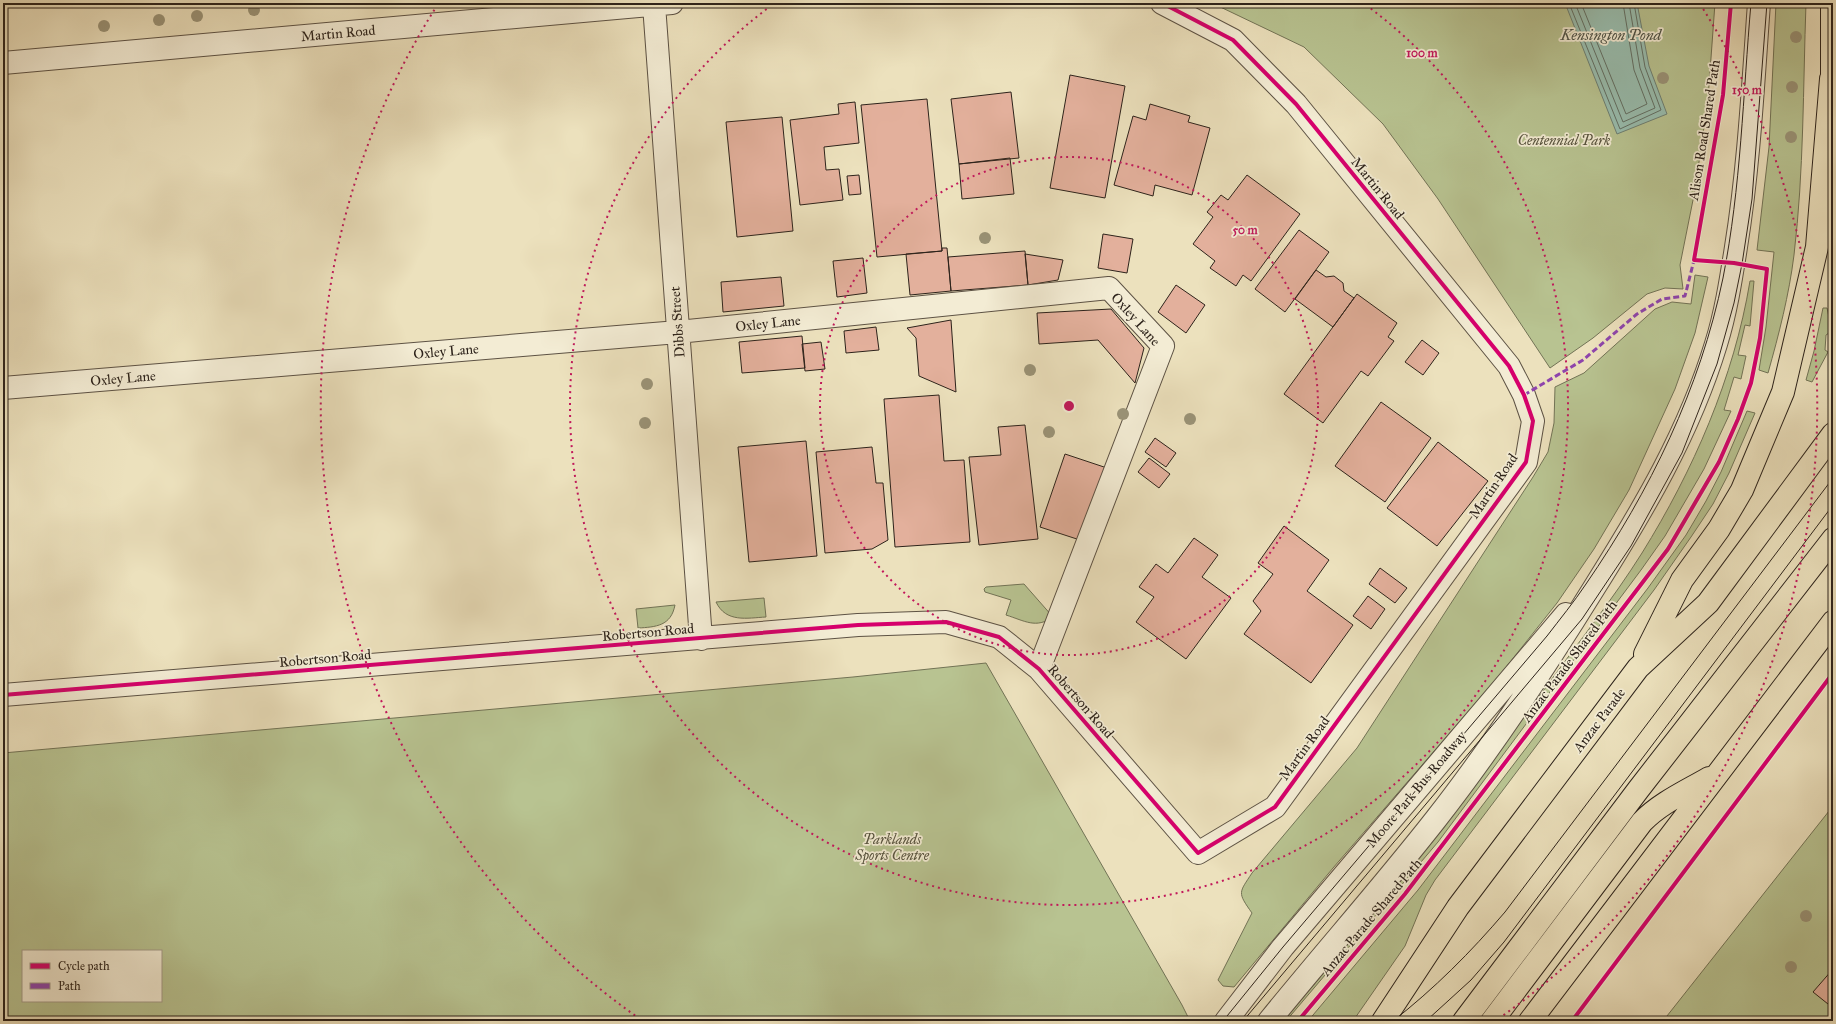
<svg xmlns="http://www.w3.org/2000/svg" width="1836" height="1024" font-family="'IM FELL Great Primer',serif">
  <rect width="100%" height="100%" fill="#ece1bd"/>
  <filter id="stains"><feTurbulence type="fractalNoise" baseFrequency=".005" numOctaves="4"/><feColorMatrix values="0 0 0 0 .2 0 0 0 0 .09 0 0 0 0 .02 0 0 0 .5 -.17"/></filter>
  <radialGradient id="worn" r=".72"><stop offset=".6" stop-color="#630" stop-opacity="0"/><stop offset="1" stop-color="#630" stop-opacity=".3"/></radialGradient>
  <!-- green -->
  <path fill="#b8c391" stroke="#727356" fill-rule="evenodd" d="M3 3H51L3 7Z
    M1212 3H1715L1708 99 1695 190 1680 265 1683 289 1665 288 1647 294 1593 338 1550 368 1438 199 1383 124 1304 47Z
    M1776 3H1806C1803 87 1804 171 1794 255 1789 295 1779 334 1768 373L1759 370 1766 327 1774 252 1757 250 1769 147Z
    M1695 275 1708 277 1695 333 1675 389 1629 490 1594 549 1557 603 1499 676 1333 868 1234 987 1223 986 1218 980 1252 913C1237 892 1239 893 1252 873L1357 748 1533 477 1548 452 1554 423 1555 387 1584 373 1655 309 1672 302 1691 304Z
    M1750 281H1754L1750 326 1745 325 1738 355 1746 356 1741 379 1734 377 1724 410 1731 411 1704 469 1665 536 1641 570 1438 842 1286 1021H1279C1341 945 1405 871 1466 794 1493 759 1519 723 1546 687 1578 643 1613 599 1642 553 1693 471 1734 378 1750 281Z
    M1823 308H1827L1832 331 1826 335 1825 350 1828 352 1812 382 1806 380 1814 351Z
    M1747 411 1755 413 1729 473 1713 504 1691 537 1654 590 1435 880 1426 895 1405 946 1353 1021H1308L1418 890 1648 588 1686 535 1706 501 1721 472Z
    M1024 584 1053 617C1036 629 1025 621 1006 615L1011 600 985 592 984 589 986 587Z
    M764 598 766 617C747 618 726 623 716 602Z
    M675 605C671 626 656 627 638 628L636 609Z
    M986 663 1182 1005 1189 1019 1187 1021H3V753L853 677ZM23 951H161V1001H23Z
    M1833 806V1021H1663Z"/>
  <!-- water -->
  <path fill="#99beaf" stroke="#6e8074" d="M1565 3H1637L1649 66 1667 114 1617 134Z"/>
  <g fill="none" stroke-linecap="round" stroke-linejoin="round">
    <!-- shore -->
    <path stroke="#637065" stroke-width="1" d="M1569 3 1620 129 1661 110 1645 67 1634 3
      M1575 3 1623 122 1655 108 1640 68 1629 3
      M1581 3 1626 114 1647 104 1634 70 1623 3"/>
  </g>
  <!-- building -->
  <path fill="#e3b09c" stroke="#2d231b" d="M1070 75 1125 86 1105 198 1050 188Z
    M1011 92 1019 158 959 164 951 99Z
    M927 99 942 251 877 257 861 105Z
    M855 102 859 143 824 147 826 170 839 169 843 200 800 205 790 120 839 114 838 104Z
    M1150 104 1190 116 1188 122 1210 128 1192 195 1155 185 1153 196 1114 185 1133 116 1146 120Z
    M782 117 793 231 737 237 726 122Z
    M1010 158 1014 194 962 199 959 164Z
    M859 175 861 194 849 195 847 176Z
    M1247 175 1300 214 1251 281 1243 275 1236 286 1210 268 1215 261 1193 244 1213 217 1207 212 1221 195 1228 200Z
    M1299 230 1329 252 1285 312 1255 289Z
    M1103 234 1133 239 1127 273 1098 268Z
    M942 248H947L951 291 910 295 906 254 942 251Z
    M1025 251 1028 285 951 291 948 257Z
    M1025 254 1063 260 1058 280 1028 285Z
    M863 258 867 293 837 297 833 261Z
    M1316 270 1326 277 1334 276 1343 283 1344 291 1354 298 1333 327 1295 299Z
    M781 277 784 306 723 312 721 282Z
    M1176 285 1205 305 1186 333 1158 312Z
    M1357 294 1397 323 1388 337 1394 341 1368 376 1361 371 1323 423 1284 394Z
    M1111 309 1144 348 1135 383 1098 340 1039 344 1037 313Z
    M951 320 956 392 919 376 916 338 907 328Z
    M876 327 879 350 846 353 844 331Z
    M802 336 805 368 742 373 739 342Z
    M1422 340 1439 353 1423 375 1405 362Z
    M821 342 825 369 805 371 802 344Z
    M939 395 944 461 964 460 970 542 895 547 884 399Z
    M1381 402 1431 438 1385 502 1335 466Z
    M1025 425 1038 539 979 545 969 457 1001 455 998 427Z
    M1155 438 1176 453 1166 467 1145 452Z
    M806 441 817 556 749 562 738 447Z
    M1438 442 1488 481 1437 546 1387 508Z
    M872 447 876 483H883L888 540 872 549 825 553 816 452Z
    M1065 454 1107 468 1083 541 1040 527Z
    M1149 458 1170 474 1159 488 1138 472Z
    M1284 526 1329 560 1307 591 1353 625 1311 683 1244 634 1261 611 1253 601 1273 574 1258 563Z
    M1194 538 1218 555 1202 577 1231 598 1186 659 1136 622 1154 597 1139 587 1156 564 1168 573Z
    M1380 568 1407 588 1395 603 1369 584Z
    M1368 596 1385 609 1371 629 1353 616Z
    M1833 969V1008L1813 992Z"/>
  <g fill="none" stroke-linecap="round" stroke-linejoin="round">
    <defs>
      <path id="minor" d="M654 5 701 639
        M3 63 672 3
        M3 388 678 332 1109 288 1163 346 1039 669
        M3 695 858 625 946 622 999 637 1039 669 1198 853 1275 807 1526 462 1533 421 1524 395 1509 366 1296 104 1233 40 1162 3
        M1226 1021 1283 947 1566 614
        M1269 1021C1324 953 1382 888 1436 819 1494 745 1545 667 1594 588 1643 510 1689 433 1716 344 1726 312 1731 279 1736 247 1749 166 1753 85 1759 3"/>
      <path id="major" d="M1832 3V94
        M1645 654 1682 580 1719 529 1742 490 1783 392 1817 247 1831 79
        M1383 1021 1458 907 1638 668 1708 603 1833 434
        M1464 1021 1638 790 1833 539
        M1492 1021 1642 822C1660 803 1687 791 1709 778
        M1530 1021 1833 622"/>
    </defs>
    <!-- minor casing -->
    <use href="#minor" stroke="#5d5244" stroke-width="24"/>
    <!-- major casing -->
    <use href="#major" stroke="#2d231b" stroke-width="24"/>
    <!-- minor -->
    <use href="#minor" stroke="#f3ecd4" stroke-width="22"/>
    <!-- major -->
    <use href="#major" stroke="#ece1bd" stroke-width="22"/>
    <!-- tram -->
    <path stroke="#2d231b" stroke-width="1" d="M1223 1021 1283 947 1547 636C1560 619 1574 602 1586 584 1650 491 1700 389 1723 278 1741 187 1743 95 1751 3
      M1243 1021 1582 619 1631 546 1682 453 1717 364 1734 303 1742 264 1752 199 1767 3
      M1393 1021C1434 989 1471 952 1505 912L1833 478
      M1426 1021 1471 980 1504 942 1833 505"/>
    <!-- quiet -->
    <path stroke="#8e44ad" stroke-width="3" stroke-dasharray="6 3" stroke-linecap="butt" d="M1524 395 1583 360 1637 314 1662 299 1685 296 1694 260"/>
    <defs>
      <path id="cycleway" d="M3 695 858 625 946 622 999 637 1039 669 1198 853 1275 807 1526 462 1533 421 1524 395 1509 366 1296 104 1233 40 1162 3
        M1298 1021 1405 894 1668 549 1719 462 1738 419 1751 383 1760 338 1767 269 1734 263 1694 260 1723 95 1731 3
        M1572 1021 1833 673"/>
    </defs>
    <!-- cycleway casing -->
    <use href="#cycleway" stroke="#f3ecd4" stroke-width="6"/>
    <!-- cycleway -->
    <use href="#cycleway" stroke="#d6006c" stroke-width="4"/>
  </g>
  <!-- trees -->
  <g fill="#9a9377">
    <circle cx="254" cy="10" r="6"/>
    <circle cx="197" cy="16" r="6"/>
    <circle cx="159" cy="20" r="6"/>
    <circle cx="104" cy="26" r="6"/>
    <circle cx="1796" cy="37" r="6"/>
    <circle cx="1663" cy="78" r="6"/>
    <circle cx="1792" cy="87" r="6"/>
    <circle cx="1791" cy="137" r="6"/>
    <circle cx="985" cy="238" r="6"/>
    <circle cx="1030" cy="370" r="6"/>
    <circle cx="647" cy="384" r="6"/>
    <circle cx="1123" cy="414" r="6"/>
    <circle cx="1190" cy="419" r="6"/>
    <circle cx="645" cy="423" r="6"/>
    <circle cx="1049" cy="432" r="6"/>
    <circle cx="1806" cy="916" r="6"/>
    <circle cx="1791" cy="967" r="6"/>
  </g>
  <!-- distance rings -->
  <g fill="none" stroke="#c2185b" stroke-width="2" stroke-dasharray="2 4">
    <circle cx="1069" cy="406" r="249"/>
    <path d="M1366 5A499 499 0 1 1 772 5"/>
    <path d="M640 1019A748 748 0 0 1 438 4M1700 4A748 748 0 0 1 1498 1019"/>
  </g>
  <g text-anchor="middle" stroke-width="3.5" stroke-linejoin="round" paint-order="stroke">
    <!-- street labels -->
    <g font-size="14" fill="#2d231b" stroke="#f3ecd4">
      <text transform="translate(338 33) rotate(-5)" y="5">Martin Road</text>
      <text transform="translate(1704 130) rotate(-81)" y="5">Alison Road Shared Path</text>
      <text transform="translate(1378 188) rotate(51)" y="5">Martin Road</text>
      <text transform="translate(1136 319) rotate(48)" y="5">Oxley Lane</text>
      <text transform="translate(677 322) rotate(-94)" y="5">Dibbs Street</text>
      <text transform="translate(768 323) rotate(-6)" y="5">Oxley Lane</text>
      <text transform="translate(446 351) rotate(-5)" y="5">Oxley Lane</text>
      <text transform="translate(123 378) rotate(-5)" y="5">Oxley Lane</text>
      <text transform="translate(1493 486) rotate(-56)" y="5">Martin Road</text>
      <text transform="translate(648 632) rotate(-5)" y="5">Robertson Road</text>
      <text transform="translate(325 658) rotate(-5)" y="5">Robertson Road</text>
      <text transform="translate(1569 661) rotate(-53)" y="5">Anzac Parade Shared Path</text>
      <text transform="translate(1081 701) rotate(49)" y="5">Robertson Road</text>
      <text transform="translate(1599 720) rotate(-53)" y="5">Anzac Parade</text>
      <text transform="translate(1304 748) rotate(-54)" y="5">Martin Road</text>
      <text transform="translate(1416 789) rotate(-50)" y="5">Moore Park Bus Roadway</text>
      <text transform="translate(1371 917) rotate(-50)" y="5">Anzac Parade Shared Path</text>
    </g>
    <!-- park labels -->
    <g font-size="14" font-style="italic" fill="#57533e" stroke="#f3ecd4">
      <text x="1564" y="145">Centennial Park</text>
      <text x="892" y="844">Parklands<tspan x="892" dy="16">Sports Centre</tspan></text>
    </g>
    <!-- water labels -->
    <g font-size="15" font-style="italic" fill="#4d5247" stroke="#f3ecd4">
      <text x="1611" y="40">Kensington Pond</text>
    </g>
  </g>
  <circle cx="1069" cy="406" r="6" fill="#c2185b" stroke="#f3ecd4" stroke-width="2"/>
  <g font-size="12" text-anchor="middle" font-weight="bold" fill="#c2185b" stroke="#f3ecd4" stroke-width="3.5" stroke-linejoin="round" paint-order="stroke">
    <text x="1422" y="57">100 m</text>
    <text x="1747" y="94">150 m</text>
    <text x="1245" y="234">50 m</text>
  </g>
  <!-- margin -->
  <rect width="1836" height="1024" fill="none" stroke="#ece1bd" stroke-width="16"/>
  <rect x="4" y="4" width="1828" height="1016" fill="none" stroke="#2d231b" stroke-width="2"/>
  <rect x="8" y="8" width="1820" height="1008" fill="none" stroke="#2d231b"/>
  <!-- legend -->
  <rect x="22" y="950" width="140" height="52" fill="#f3ecd4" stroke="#a49c8a"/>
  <rect x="30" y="963" width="20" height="6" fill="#d6006c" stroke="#a49c8a"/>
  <text x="58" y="970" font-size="12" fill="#2d231b">Cycle path</text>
  <rect x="30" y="983" width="20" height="6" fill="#8e44ad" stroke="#a49c8a"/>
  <text x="58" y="990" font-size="12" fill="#2d231b">Path</text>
  <rect width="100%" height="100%" filter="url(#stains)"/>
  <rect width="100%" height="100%" fill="url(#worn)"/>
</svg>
